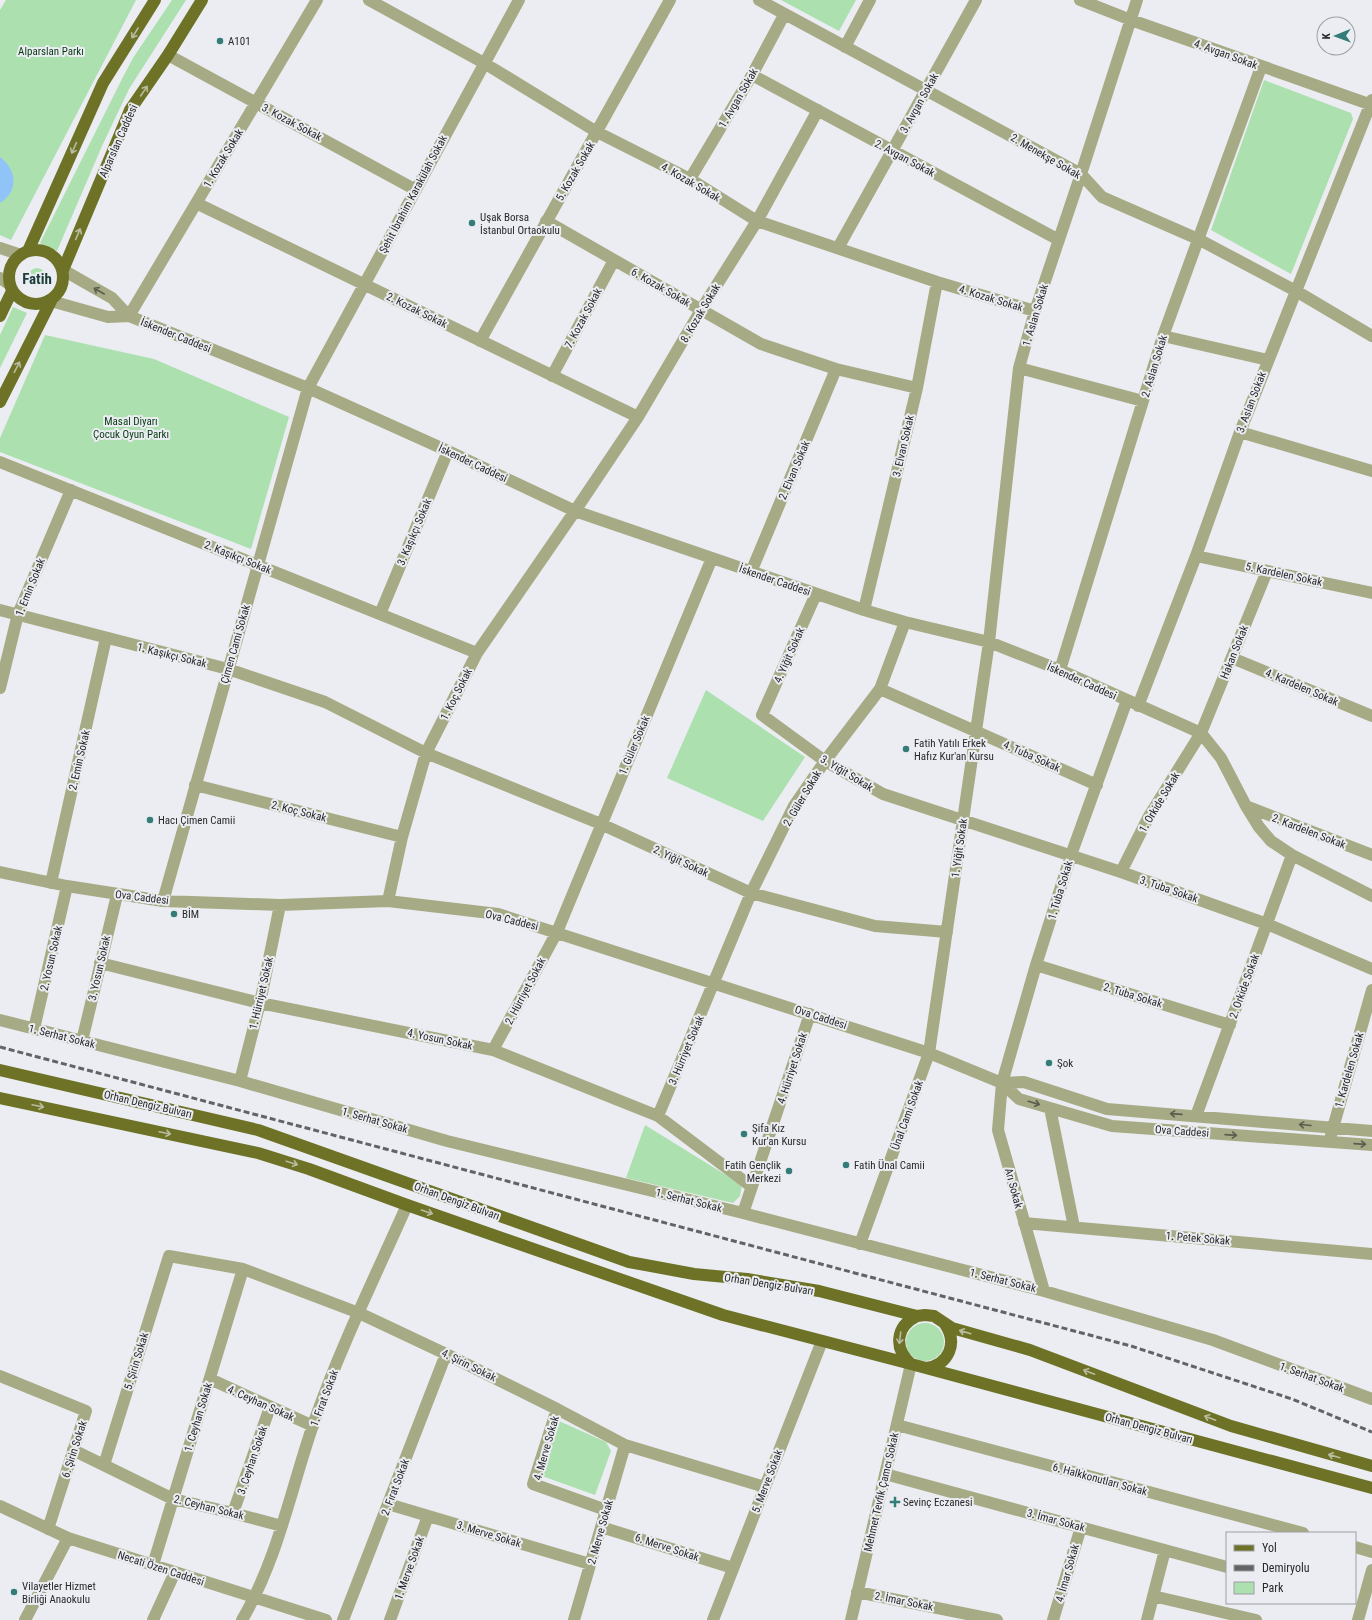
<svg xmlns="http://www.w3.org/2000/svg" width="1372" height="1620" font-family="'Roboto Condensed',sans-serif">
  <rect width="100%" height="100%" fill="#ebedf2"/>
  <!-- green -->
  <path fill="#ace0af" d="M6 0H136L11 240 0 235V10Z
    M172 0H186L129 89 102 146 57 251 40 243 123 77 133 58Z
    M781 0H856L839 31Z
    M1264 80 1351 113 1353 119 1291 274 1211 230Z
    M28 277a9 9 0 1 1 18 0a9 9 0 1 1-18 0Z
    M13 307 27 313 0 368V335Z
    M45 335 154 359 289 417 251 549 0 452V438Z
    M706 690 805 757 763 821 667 778Z
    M645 1125 742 1185 740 1196 733 1203 626 1178Z
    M906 1342a19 19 0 1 1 38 0a19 19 0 1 1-38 0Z
    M559 1421 606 1442 611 1451 595 1495 542 1476Z"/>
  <!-- water -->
  <path fill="#90c4f8" d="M0 157C17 170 19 191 0 203Z"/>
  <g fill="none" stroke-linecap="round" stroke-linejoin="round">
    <!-- minor -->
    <path stroke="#a7ab85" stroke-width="12" d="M369 0 484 63 597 132 690 179 757 221 937 282 1035 311
      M759 0 1081 174 1102 197 1198 239 1296 291 1372 336
      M1080 0 1131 20 1372 105
      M845 47 870 0
      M168 55 416 190
      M752 75 1059 240
      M690 179 752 75 784 15
      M196 203 638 417
      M546 221 761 344 836 369 917 388
      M0 248 21 255
      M838 248 976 0
      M63 270 112 298 129 316 308 388 448 451 575 511 864 610 905 622 989 642 1060 670 1201 733 1221 758 1246 806 1259 827 1271 841 1292 855 1372 896
      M0 278 9 284
      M51 301 108 317 129 316
      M129 316 317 0
      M1163 336 1268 360
      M480 341 670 0
      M1019 368 1143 401
      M552 376 614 260
      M1240 432 1372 471
      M0 462 477 653
      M1196 556 1372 593
      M751 572 836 369
      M816 594 762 715 825 761 883 794 1121 872 1267 924 1372 969
      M0 610 228 669 325 702 426 753 601 824 751 893 875 926 947 932
      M864 610 917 388 937 282
      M380 614 448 451
      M1232 658 1372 716
      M1060 670 1163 336 1261 67
      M0 688 18 614 71 490
      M880 689 1097 785
      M1138 706 1196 556 1240 432 1372 100
      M195 785 402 837
      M1246 806 1372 855
      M0 872 67 886 163 901 280 905 388 901 498 914 929 1053 1002 1083 1019 1099 1112 1126 1372 1145
      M1121 872 1148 818 1201 733 1267 571
      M51 883 106 638
      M163 901 308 388 519 0
      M388 901 402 837 426 753 477 653 575 511 638 417 701 310 757 221 818 110
      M100 963 260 1003 493 1050 658 1116 752 1187
      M1036 965 1230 1025
      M0 1020 240 1081 447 1141 743 1213 1044 1291 1213 1340 1372 1399
      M34 1029 67 886
      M82 1041 117 895
      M493 1050 557 932 712 558
      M240 1081 260 1003 280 905
      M1002 1083 1024 1082 1107 1109 1372 1131
      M1050 1108 1074 1227
      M658 1116 751 893 794 806 825 761 880 689 905 622
      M1196 1116 1292 855
      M1331 1135 1372 990
      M743 1213 810 1014
      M1024 1223 1372 1254
      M860 1244 929 1053 989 642 1019 368 1035 311 1081 174 1137 0
      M1044 1291 998 1130 1002 1083 1036 965 1071 855 1127 700
      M0 1376 86 1411 48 1529
      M210 1379 313 1426
      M557 1409 533 1484 606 1510
      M897 1425 1303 1533
      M73 1450 173 1499 233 1513 282 1526
      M104 1465 169 1256 243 1269 359 1313 446 1354 557 1409 625 1445 765 1487
      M885 1474 1227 1567
      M388 1504 590 1564
      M0 1506 68 1538 326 1620
      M233 1513 270 1407
      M601 1527 733 1568
      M1355 1547 1372 1552
      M153 1565 243 1269
      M857 1592 997 1620
      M1153 1596 1256 1620
      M25 1620 68 1538
      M153 1620 175 1572
      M242 1620C278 1559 291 1488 314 1422 340 1348 375 1277 407 1205
      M343 1620 446 1354
      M390 1620 428 1516
      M574 1620 625 1445
      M713 1620 822 1341
      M851 1620 911 1364
      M1053 1620 1081 1527
      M1147 1620 1165 1550
      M1358 1620 1372 1570"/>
    <!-- major -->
    <path stroke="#6d7226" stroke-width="12" d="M9 277a27 27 0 1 1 54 0a27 27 0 1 1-54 0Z
      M28 251 103 83 155 0
      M63 270 130 110 168 55 202 0
      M0 316 12 291
      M0 402 51 301
      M0 1070 258 1130 629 1262 694 1274 747 1279 819 1291 917 1316 925 1315 934 1316 952 1328 1030 1350 1231 1426 1372 1466
      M0 1098 258 1153 309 1169 407 1205 723 1315 911 1364 1372 1488
      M911 1364C893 1348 896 1326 917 1316
      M926 1368C949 1365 958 1343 945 1324"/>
    <!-- rail -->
    <path stroke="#626365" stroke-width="3" stroke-dasharray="6 3" stroke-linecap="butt" d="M0 1047 1131 1346 1292 1399 1372 1432"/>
  </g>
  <!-- one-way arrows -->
  <defs><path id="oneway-shaft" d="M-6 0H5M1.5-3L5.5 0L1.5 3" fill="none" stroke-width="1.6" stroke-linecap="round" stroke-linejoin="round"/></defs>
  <g stroke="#b9bca0">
    <use href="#oneway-shaft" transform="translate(135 33) rotate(122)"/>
    <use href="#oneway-shaft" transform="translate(144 91) rotate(-56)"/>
    <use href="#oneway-shaft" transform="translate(74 148) rotate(114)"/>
    <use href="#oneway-shaft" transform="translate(78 234) rotate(-67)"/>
    <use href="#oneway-shaft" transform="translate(17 367) rotate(-63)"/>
    <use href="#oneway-shaft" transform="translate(38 1106) rotate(12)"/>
    <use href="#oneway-shaft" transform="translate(165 1133) rotate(12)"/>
    <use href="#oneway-shaft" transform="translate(292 1163) rotate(18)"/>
    <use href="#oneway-shaft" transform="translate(427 1212) rotate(19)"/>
    <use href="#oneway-shaft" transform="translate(965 1332) rotate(-164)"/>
    <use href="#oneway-shaft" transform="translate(900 1338) rotate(97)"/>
    <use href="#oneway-shaft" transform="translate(1089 1372) rotate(-159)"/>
    <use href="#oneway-shaft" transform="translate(1210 1418) rotate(-159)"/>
    <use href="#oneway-shaft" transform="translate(1334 1456) rotate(-164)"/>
  </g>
  <g stroke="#5b5d4e">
    <use href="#oneway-shaft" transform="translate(99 291) rotate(-150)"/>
    <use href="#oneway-shaft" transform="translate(1034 1103) rotate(16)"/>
    <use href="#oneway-shaft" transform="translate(1176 1114) rotate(-176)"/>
    <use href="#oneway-shaft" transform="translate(1305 1125) rotate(-175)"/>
    <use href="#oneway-shaft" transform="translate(1231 1135) rotate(4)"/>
    <use href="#oneway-shaft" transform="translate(1360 1144) rotate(4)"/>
  </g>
  <!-- markers -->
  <g fill="#347c77" stroke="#ebedf2" stroke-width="1.5">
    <circle cx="220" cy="41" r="4"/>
    <circle cx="472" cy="223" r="4"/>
    <circle cx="906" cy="749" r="4"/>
    <circle cx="150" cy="820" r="4"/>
    <circle cx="174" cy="914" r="4"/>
    <circle cx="1049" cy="1063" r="4"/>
    <circle cx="744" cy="1134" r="4"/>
    <circle cx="846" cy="1165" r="4"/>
    <circle cx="789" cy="1171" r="4"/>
    <path d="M893 1496h4v4h4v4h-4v4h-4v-4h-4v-4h4z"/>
    <circle cx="14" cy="1592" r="4"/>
  </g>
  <g text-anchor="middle" stroke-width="4" stroke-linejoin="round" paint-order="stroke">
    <!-- poi labels -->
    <g font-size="11" fill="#28292a" stroke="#ebedf2" text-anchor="start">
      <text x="228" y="45">A101</text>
      <text x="480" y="221">Uşak Borsa<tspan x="480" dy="13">İstanbul Ortaokulu</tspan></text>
      <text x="914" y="747">Fatih Yatılı Erkek<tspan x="914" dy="13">Hafız Kur'an Kursu</tspan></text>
      <text x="158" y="824">Hacı Çimen Camii</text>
      <text x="182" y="918">BİM</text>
      <text x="1057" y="1067">Şok</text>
      <text x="752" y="1132">Şifa Kız<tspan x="752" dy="13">Kur'an Kursu</tspan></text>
      <text x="781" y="1169" text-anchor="end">Fatih Gençlik<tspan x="781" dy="13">Merkezi</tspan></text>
      <text x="854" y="1169">Fatih Ünal Camii</text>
      <text x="903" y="1506">Sevinç Eczanesi</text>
      <text x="22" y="1590">Vilayetler Hizmet<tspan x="22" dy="13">Birliği Anaokulu</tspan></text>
    </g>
    <!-- park labels -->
    <g font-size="11" fill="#063a11" stroke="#ebedf2">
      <text x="51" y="55">Alparslan Parkı</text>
      <text x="131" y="425">Masal Diyarı<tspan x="131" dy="13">Çocuk Oyun Parkı</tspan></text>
    </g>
    <!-- street labels -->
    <g font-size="11" fill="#28292a" stroke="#ebedf2">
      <text transform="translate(1226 54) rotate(20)" y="4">4. Avgan Sokak</text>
      <text transform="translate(738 98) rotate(-60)" y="4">1. Avgan Sokak</text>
      <text transform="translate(919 103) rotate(-61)" y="4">3. Avgan Sokak</text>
      <text transform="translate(292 122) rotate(28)" y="4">3. Kozak Sokak</text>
      <text transform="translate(118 141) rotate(-66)" y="4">Alparslan Caddesi</text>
      <text transform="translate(1046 156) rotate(30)" y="4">2. Menekşe Sokak</text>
      <text transform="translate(223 158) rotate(-59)" y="4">1. Kozak Sokak</text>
      <text transform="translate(905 158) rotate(28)" y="4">2. Avgan Sokak</text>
      <text transform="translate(575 171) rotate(-60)" y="4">5. Kozak Sokak</text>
      <text transform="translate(691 182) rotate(30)" y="4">4. Kozak Sokak</text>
      <text transform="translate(413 194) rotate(-62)" y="4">Şehit İbrahim Karakülah Sokak</text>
      <text transform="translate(661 287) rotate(30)" y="4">6. Kozak Sokak</text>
      <text transform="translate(991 298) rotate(17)" y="4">4. Kozak Sokak</text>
      <text transform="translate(417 310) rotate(26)" y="4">2. Kozak Sokak</text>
      <text transform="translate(700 313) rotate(-59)" y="4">8. Kozak Sokak</text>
      <text transform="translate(1035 315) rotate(-73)" y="4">1. Aslan Sokak</text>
      <text transform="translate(583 318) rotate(-62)" y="4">7. Kozak Sokak</text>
      <text transform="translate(176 335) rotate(22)" y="4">İskender Caddesi</text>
      <text transform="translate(1154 366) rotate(-73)" y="4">2. Aslan Sokak</text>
      <text transform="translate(1251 402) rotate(-69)" y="4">3. Aslan Sokak</text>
      <text transform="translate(903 446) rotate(-77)" y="4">3. Elvan Sokak</text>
      <text transform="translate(473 463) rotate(25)" y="4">İskender Caddesi</text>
      <text transform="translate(794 470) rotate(-67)" y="4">2. Elvan Sokak</text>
      <text transform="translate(414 532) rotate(-67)" y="4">3. Kaşıkçı Sokak</text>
      <text transform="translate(238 557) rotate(22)" y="4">2. Kaşıkçı Sokak</text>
      <text transform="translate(1284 574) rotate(12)" y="4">5. Kardelen Sokak</text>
      <text transform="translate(775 580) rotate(19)" y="4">İskender Caddesi</text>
      <text transform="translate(30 587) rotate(-68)" y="4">1. Emin Sokak</text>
      <text transform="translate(235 644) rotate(-74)" y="4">Çimen Cami Sokak</text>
      <text transform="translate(1234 652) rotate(-68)" y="4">Hakan Sokak</text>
      <text transform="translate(172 655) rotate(14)" y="4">1. Kaşıkçı Sokak</text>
      <text transform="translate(789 655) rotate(-66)" y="4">4. Yiğit Sokak</text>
      <text transform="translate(1082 681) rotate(24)" y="4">İskender Caddesi</text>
      <text transform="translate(1302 687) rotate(23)" y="4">4. Kardelen Sokak</text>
      <text transform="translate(456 694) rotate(-63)" y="4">1. Koç Sokak</text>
      <text transform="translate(634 745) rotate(-67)" y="4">1. Güler Sokak</text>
      <text transform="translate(1032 756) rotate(24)" y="4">4. Tuba Sokak</text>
      <text transform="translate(79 760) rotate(-77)" y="4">2. Emin Sokak</text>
      <text transform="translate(847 773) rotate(31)" y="4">3. Yiğit Sokak</text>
      <text transform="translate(802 798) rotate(-59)" y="4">2. Güler Sokak</text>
      <text transform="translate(1159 802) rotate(-59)" y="4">1. Orkide Sokak</text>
      <text transform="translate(299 811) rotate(14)" y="4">2. Koç Sokak</text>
      <text transform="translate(1309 831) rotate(21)" y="4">2. Kardelen Sokak</text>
      <text transform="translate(959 848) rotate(-82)" y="4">1. Yiğit Sokak</text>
      <text transform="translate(681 861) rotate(25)" y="4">2. Yiğit Sokak</text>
      <text transform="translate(1169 889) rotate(19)" y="4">3. Tuba Sokak</text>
      <text transform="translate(1060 890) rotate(-73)" y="4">1. Tuba Sokak</text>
      <text transform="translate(142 897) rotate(7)" y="4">Ova Caddesi</text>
      <text transform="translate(512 920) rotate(14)" y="4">Ova Caddesi</text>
      <text transform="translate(51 958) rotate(-77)" y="4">2. Yosun Sokak</text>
      <text transform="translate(99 968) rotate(-77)" y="4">3. Yosun Sokak</text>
      <text transform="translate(1244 986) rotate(-70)" y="4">2. Orkide Sokak</text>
      <text transform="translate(525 991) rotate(-62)" y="4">2. Hürriyet Sokak</text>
      <text transform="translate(261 993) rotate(-77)" y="4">1. Hürriyet Sokak</text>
      <text transform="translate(1133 995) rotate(17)" y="4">2. Tuba Sokak</text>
      <text transform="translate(821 1017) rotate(18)" y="4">Ova Caddesi</text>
      <text transform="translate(62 1036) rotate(14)" y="4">1. Serhat Sokak</text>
      <text transform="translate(440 1039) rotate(12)" y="4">4. Yosun Sokak</text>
      <text transform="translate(686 1050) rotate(-67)" y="4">3. Hürriyet Sokak</text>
      <text transform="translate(792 1068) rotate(-72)" y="4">4. Hürriyet Sokak</text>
      <text transform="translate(1349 1070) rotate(-74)" y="4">1. Kardelen Sokak</text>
      <text transform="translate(148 1104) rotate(13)" y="4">Orhan Dengiz Bulvarı</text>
      <text transform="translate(907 1115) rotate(-70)" y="4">Ünal Cami Sokak</text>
      <text transform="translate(375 1120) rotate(16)" y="4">1. Serhat Sokak</text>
      <text transform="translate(1182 1131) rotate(4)" y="4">Ova Caddesi</text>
      <text transform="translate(1014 1188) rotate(75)" y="4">Arı Sokak</text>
      <text transform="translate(689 1200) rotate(14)" y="4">1. Serhat Sokak</text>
      <text transform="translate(457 1201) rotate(20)" y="4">Orhan Dengiz Bulvarı</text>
      <text transform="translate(1198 1238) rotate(5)" y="4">1. Petek Sokak</text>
      <text transform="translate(1003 1280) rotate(14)" y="4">1. Serhat Sokak</text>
      <text transform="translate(769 1284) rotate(9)" y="4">Orhan Dengiz Bulvarı</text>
      <text transform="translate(136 1361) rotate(-73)" y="4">5. Şirin Sokak</text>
      <text transform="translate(469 1365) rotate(26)" y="4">4. Şirin Sokak</text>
      <text transform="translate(1312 1377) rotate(20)" y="4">1. Serhat Sokak</text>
      <text transform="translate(324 1398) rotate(-69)" y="4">1. Fırat Sokak</text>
      <text transform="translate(261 1403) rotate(24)" y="4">4. Ceyhan Sokak</text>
      <text transform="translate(198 1417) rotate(-73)" y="4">1. Ceyhan Sokak</text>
      <text transform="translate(1149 1428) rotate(15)" y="4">Orhan Dengiz Bulvarı</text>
      <text transform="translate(546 1448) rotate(-74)" y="4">4. Merve Sokak</text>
      <text transform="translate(74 1449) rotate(-72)" y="4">6. Şirin Sokak</text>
      <text transform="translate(252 1460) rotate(-71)" y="4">3. Ceyhan Sokak</text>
      <text transform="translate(1100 1479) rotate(15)" y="4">6. Halkkonutları Sokak</text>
      <text transform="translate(767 1481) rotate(-69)" y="4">5. Merve Sokak</text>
      <text transform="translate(395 1487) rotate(-69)" y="4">2. Fırat Sokak</text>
      <text transform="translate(881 1492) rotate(-77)" y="4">Mehmet Tevfik Çamcı Sokak</text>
      <text transform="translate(209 1507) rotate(14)" y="4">2. Ceyhan Sokak</text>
      <text transform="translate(1056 1520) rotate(15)" y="4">3. İmar Sokak</text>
      <text transform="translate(600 1532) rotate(-74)" y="4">2. Merve Sokak</text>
      <text transform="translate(489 1534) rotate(17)" y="4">3. Merve Sokak</text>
      <text transform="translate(667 1547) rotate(18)" y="4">6. Merve Sokak</text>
      <text transform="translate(161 1568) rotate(18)" y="4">Necati Özen Caddesi</text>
      <text transform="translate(409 1568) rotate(-70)" y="4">1. Merve Sokak</text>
      <text transform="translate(1067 1573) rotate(-74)" y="4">4. İmar Sokak</text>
      <text transform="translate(904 1601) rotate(11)" y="4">2. İmar Sokak</text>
    </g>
    <!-- district labels -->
    <g font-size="15" font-weight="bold" fill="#1c3e3b" stroke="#ebedf2">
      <text x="37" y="284">Fatih</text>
    </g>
  </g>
  <!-- legend -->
  <rect x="1226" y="1532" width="130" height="72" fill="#ebedf2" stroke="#9d9fa2"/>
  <rect x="1234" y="1545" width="20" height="6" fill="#6d7226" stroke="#9d9fa2"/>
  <text x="1262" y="1552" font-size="12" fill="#28292a">Yol</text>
  <rect x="1234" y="1565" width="20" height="6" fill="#626365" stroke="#9d9fa2"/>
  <text x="1262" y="1572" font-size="12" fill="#28292a">Demiryolu</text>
  <rect x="1234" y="1582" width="20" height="12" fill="#ace0af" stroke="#9d9fa2"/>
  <text x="1262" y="1592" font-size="12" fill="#28292a">Park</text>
  <!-- north arrow -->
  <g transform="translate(1336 36) rotate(269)"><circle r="19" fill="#ebedf2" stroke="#9d9fa2"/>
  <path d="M0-3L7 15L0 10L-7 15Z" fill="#347c77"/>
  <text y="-6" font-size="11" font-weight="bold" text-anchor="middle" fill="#28292a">K</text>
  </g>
</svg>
